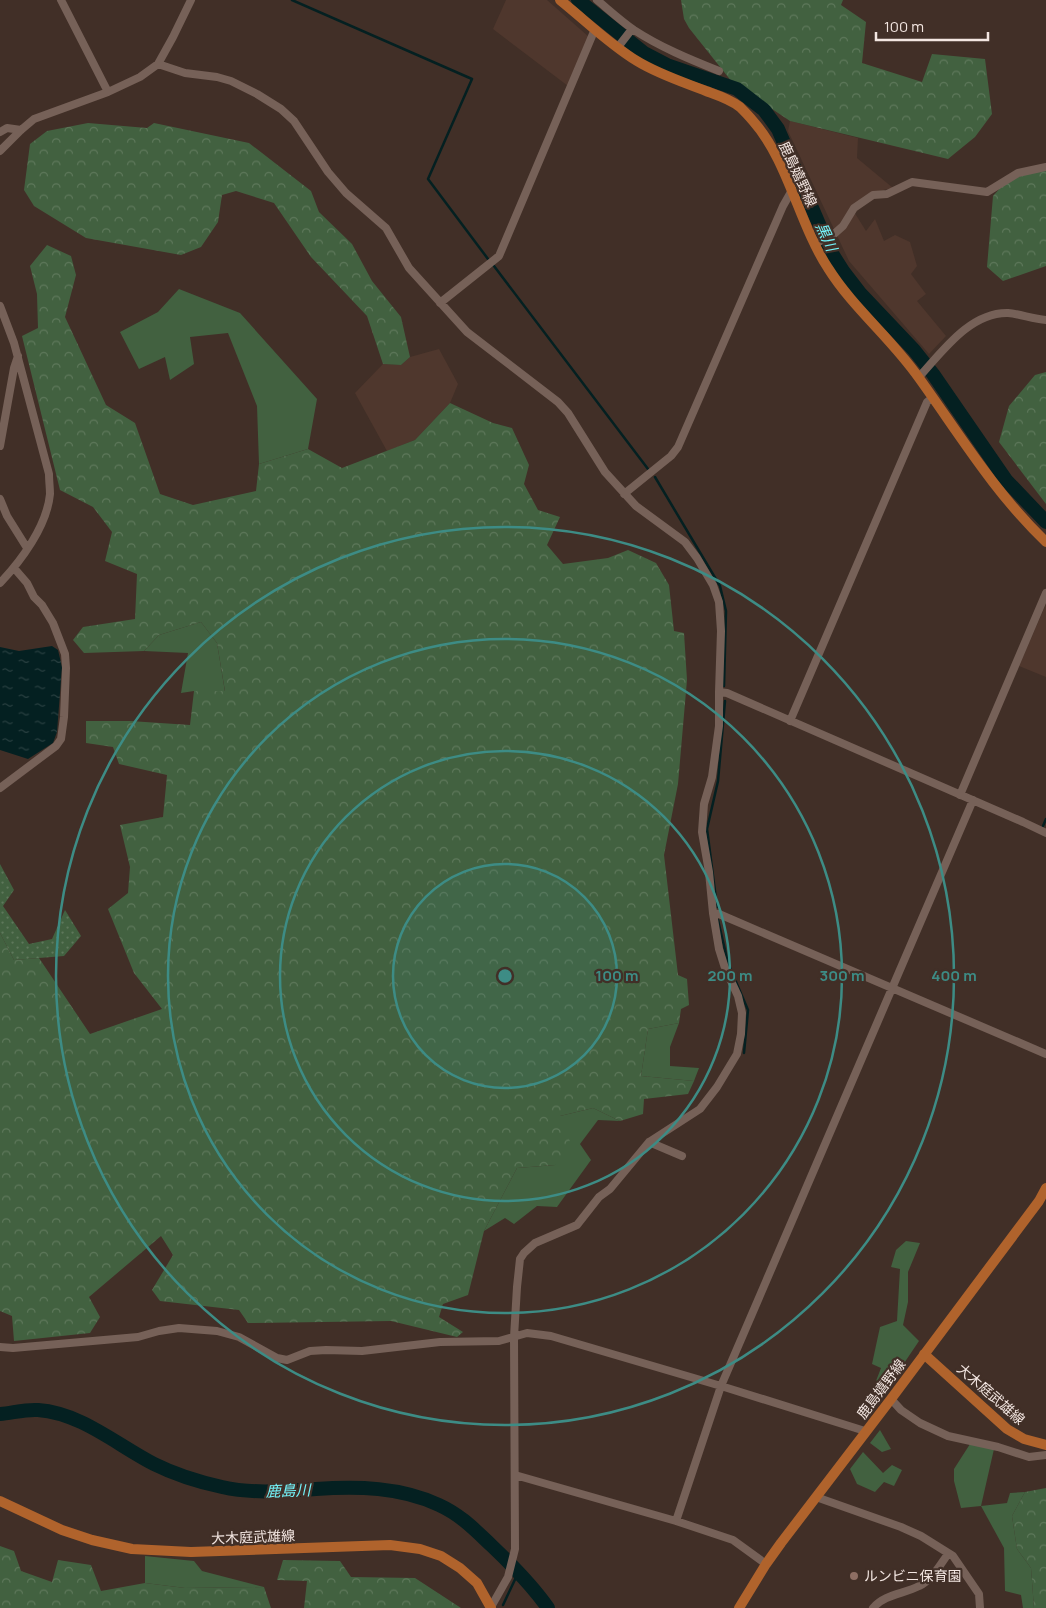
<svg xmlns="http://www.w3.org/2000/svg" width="1046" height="1608" font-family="Manrope,'Noto Sans JP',sans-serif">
  <defs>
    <pattern id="forest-crowns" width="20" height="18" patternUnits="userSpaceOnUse" patternTransform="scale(1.25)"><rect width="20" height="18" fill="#426140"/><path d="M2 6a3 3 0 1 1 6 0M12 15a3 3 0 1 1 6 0" fill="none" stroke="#5e785b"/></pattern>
    <pattern id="park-dots" width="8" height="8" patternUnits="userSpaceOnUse" patternTransform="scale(1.25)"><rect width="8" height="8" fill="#426140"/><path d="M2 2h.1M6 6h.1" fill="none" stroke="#5e785b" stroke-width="1.8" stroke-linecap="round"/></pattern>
    <pattern id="water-ripples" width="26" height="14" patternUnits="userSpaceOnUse" patternTransform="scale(1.25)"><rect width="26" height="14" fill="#042021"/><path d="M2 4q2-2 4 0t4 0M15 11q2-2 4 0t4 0" fill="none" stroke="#294041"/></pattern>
  </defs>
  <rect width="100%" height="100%" fill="#412f27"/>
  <!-- built -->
  <path fill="#4f372d" d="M506 0H547L589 37 568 86 493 29Z
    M790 121 858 138 857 158 893 188 874 192 851 207 866 231 875 219 884 241 895 235 910 242 917 266 911 274 926 294 917 301 946 336 929 354 849 261 788 131Z
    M439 349 458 384 450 403 415 440 387 451 355 393 383 364 401 365 410 357Z
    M1046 604V677L1019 666Z"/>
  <!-- grass -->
  <path fill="#426140" d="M179 289 240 313 317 399 308 449 259 464 257 406 228 333 190 337 194 364 170 380 165 357 139 369 120 332 158 312Z
    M201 622 217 643 225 692 194 691 181 693 188 653 144 651 159 635Z
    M679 1023 670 1047V1066L699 1068 694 1081 641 1076 648 1029Z
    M593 1108 620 1121 598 1120 580 1144 591 1160 557 1207 537 1206 514 1224 505 1218 484 1231 517 1168 555 1165 560 1116Z
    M906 1241 920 1243 908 1272V1302L903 1325 919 1341 890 1384 876 1381 881 1368 872 1364 880 1327 897 1321 900 1269 891 1267 896 1250Z
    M880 1430 891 1449 882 1452 870 1443Z
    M970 1444 994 1449 981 1506 1007 1503 1010 1493 1025 1492 1012 1516 1017 1549 1031 1568 1034 1608H1023L1021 1595 1005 1591 1004 1548 981 1506 961 1508 954 1481V1469Z
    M863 1452 883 1473 892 1465 902 1470 894 1486 884 1482 875 1492 857 1484 850 1469Z
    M145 1556 194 1561 202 1571 264 1587 185 1588 145 1583Z"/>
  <!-- forest -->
  <path fill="url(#forest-crowns)" d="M681 0H843L841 5 866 22 862 63 922 82 932 54 985 59 992 114 975 137 948 159 790 121 732 82 689 28 684 19Z
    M88 123 147 128 154 123 249 143 311 191 319 212 352 244 372 281 401 317 410 357 401 365 383 364 367 316 311 257 274 203 236 191 222 195 218 222 201 247 181 255 86 238 34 206 24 190 30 144 47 131Z
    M1046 170V266L1003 281 987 267 993 196 1002 186 1020 176Z
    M47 245 71 256 76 275 65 317 106 405 135 423 160 494 193 505 256 491 259 464 308 449 342 468 415 440 450 403 493 423 512 428 529 465 524 484 538 510 560 517 547 545 563 564 608 558 628 550 656 563 669 585 674 631 684 633 687 680 678 784 664 855 678 975 687 979 689 1005 681 1009 679 1023 648 1029 641 1076 694 1081 688 1094 644 1099 643 1114 620 1121 593 1108 560 1116 571 1144 555 1165 517 1168 484 1231 468 1295 443 1304 439 1317 463 1332 457 1337 391 1321 248 1323 239 1310 160 1301 152 1290 173 1255 161 1236 89 1297 100 1317 90 1333 14 1341 12 1316 0 1311V933L14 960 39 958 90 1034 162 1009 134 973 108 909 128 893 130 867 120 825 163 817 167 775 119 764 113 747 86 743V721H130L190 725 194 691H225L217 643 201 622 159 635 144 651 84 653 73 640 83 627 135 619 137 574 105 561 112 532 93 507 60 490 22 336 38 328 37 294 30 266Z
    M1046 372V504L999 442 1009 406 1035 375Z
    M1046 1488V1608H1034L1031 1568 1017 1549 1012 1516 1025 1492Z
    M0 1546 14 1551 21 1571 52 1582 58 1560 91 1565 101 1591 145 1583 185 1588 264 1587 271 1608H0Z
    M283 1560 340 1561 351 1577 415 1578 461 1608H304L307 1581 277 1580Z"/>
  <!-- park -->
  <path fill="url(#park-dots)" d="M0 864 14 890 3 906 29 944 52 939 65 910 81 936 64 956 14 960 0 933Z"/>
  <!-- water -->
  <path fill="url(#water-ripples)" d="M52 646 58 650 62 667 57 732 53 743 28 759 0 750V647L19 651Z"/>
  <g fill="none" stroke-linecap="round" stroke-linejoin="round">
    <!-- stream -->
    <path stroke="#042021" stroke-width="2.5" d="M292 0 472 79 428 179 488 259
      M494 266 648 469
      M655 477 720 586 726 611 724 686
      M1043 826 1046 819
      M717 907 707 829 718 781 725 701
      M718 920 728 963 748 1010 744 1053
      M503 1605 519 1571"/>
    <!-- river -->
    <path stroke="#042021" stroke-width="14" d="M578 0 644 53 667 65 737 89 764 110 778 129 831 252 843 271 860 293 914 350 933 374 1006 480 1046 522
      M0 1414C12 1413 26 1409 38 1410 81 1413 117 1445 154 1464 174 1474 199 1482 222 1487 253 1494 285 1491 316 1489 357 1486 401 1487 439 1505 461 1515 475 1530 492 1546 513 1566 532 1585 548 1608"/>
    <!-- minor -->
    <path stroke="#766158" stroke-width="8" d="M61 0 108 92
      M597 0C609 10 621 21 634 30 660 47 689 59 719 71
      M618 47 632 29
      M158 64 185 73 217 77 231 81 257 94 281 109 294 121 328 172 346 193 386 228 409 268 467 332 558 402 568 413 605 472 636 506 685 542 697 558 713 585 719 602 721 631 719 692V726L712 777 704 804 702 832 709 872 713 913 719 949 725 968 738 996 742 1013 741 1034 737 1054 717 1087 700 1109 649 1142 610 1189 599 1197 577 1225 535 1243 524 1253 520 1259 517 1287 514 1337 515 1549 508 1577 491 1607
      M0 132 7 128 21 130
      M0 151 21 130 34 119 108 92 140 77 158 64 173 37 191 0
      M815 244 834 234 843 226 854 208 873 195 887 194 912 182 987 192 1018 173 1046 167
      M440 303 499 256 595 29
      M0 306 14 343 49 474C49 481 50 488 50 494 47 526 21 561 0 583
      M919 377C942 352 970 312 1008 313 1020 314 1033 319 1046 320
      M0 446 14 368 18 356
      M624 494 671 456 678 447 783 206 791 192
      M0 499 7 516 27 548
      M719 692 727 693 1023 822 1046 833
      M790 721 927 402 932 398
      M0 788 56 746 61 739 64 717 66 668 65 654 53 623 42 605 34 597 27 583 14 568
      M960 795 1046 593
      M713 913 719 914 1046 1054
      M649 1142 682 1156
      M0 1347 13 1348 138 1337 159 1331 179 1328 217 1331 239 1337 277 1358 287 1360 310 1351 326 1350 362 1351 440 1342 499 1341 527 1333 551 1336 721 1386 865 1431
      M891 1399 901 1410 920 1423 948 1436 998 1447 1029 1457 1046 1455
      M515 1475 676 1521 733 1540 766 1564
      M816 1497 901 1527 921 1536 953 1556 979 1594 980 1608
      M676 1521 721 1386 973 800
      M873 1608C885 1594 904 1594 919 1586 932 1580 940 1565 948 1554"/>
    <!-- major -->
    <path stroke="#b0632c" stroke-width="10" d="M560 0C585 20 609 44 637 61 658 74 683 82 706 91 717 95 730 99 740 107 744 111 749 116 753 121 788 160 799 224 828 268 853 308 892 339 919 378 960 435 995 493 1046 542
      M924 1354 1007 1429 1024 1439 1046 1445
      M0 1501 62 1530 92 1540 132 1549 191 1552 390 1545 420 1549 441 1556 460 1568 477 1583 491 1608
      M739 1608 766 1564 781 1543 891 1399 1039 1201 1046 1188"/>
  </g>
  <!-- distance rings -->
  <circle cx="505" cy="976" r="112" fill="#3d8c85" fill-opacity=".12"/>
  <g fill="none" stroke="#3d8c85" stroke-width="2.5">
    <circle cx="505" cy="976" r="112"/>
    <circle cx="505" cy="976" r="225"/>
    <circle cx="505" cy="976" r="337"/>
    <circle cx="505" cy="976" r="449"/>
  </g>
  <!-- markers -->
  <circle fill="#8d6e63" stroke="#412f27" stroke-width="2" cx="854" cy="1576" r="5"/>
  <g text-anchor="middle" stroke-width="4.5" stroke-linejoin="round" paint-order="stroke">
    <!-- street labels -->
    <g font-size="14" fill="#f3e6e1" stroke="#412f27">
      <text transform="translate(798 174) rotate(65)" y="5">鹿島嬉野線</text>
      <text transform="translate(881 1389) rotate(-53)" y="5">鹿島嬉野線</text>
      <text transform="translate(991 1394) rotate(41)" y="5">大木庭武雄線</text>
      <text transform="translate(253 1537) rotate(-2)" y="5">大木庭武雄線</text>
    </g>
    <!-- poi labels -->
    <g font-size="14" fill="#f3e6e1" stroke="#412f27" text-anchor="start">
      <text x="864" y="1581">ルンビニ保育園</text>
    </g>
    <!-- water labels -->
    <g font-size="15" font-style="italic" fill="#73f3f9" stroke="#412f27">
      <text transform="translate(826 237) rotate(65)" y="5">黒川</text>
      <text transform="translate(288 1491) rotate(-2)" y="5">鹿島川</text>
    </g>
  </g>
  <circle cx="505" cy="976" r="8" fill="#3d8c85" stroke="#412f27" stroke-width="2.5"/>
  <g font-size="15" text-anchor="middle" font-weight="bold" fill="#3d8c85" stroke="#412f27" stroke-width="4.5" stroke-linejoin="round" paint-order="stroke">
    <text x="617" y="981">100 m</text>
    <text x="730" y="981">200 m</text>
    <text x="842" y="981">300 m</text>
    <text x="954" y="981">400 m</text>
  </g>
  <!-- scale -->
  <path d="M876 32v8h112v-8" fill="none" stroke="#f3e6e1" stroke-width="2.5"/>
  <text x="884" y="32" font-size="15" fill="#f3e6e1" stroke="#412f27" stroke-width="4" paint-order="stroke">100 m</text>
</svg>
